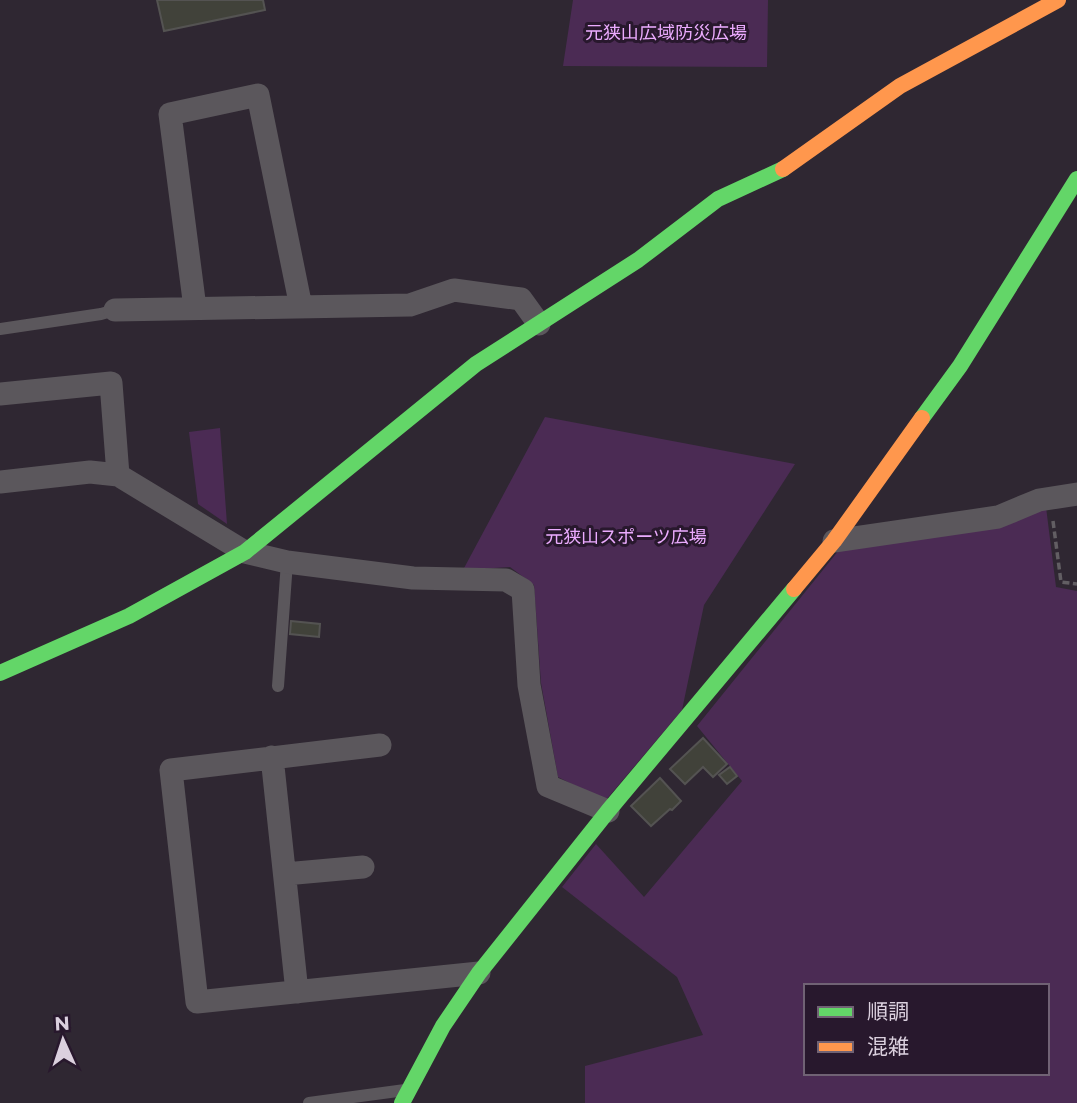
<svg xmlns="http://www.w3.org/2000/svg" width="1077" height="1103" font-family="Montserrat,'Noto Sans JP',sans-serif">
  <rect width="100%" height="100%" fill="#2f2732"/>
  <!-- green -->
  <path fill="#4b2b54" fill-rule="evenodd" d="M573 0H768L767 67 563 66Z
    M545 417 795 464 704 605 682 710 605 801 558 777 541 683 534 585 510 567 463 570Z
    M220 428 227 524 198 504 189 432Z
    M1046 507 1056 587 1077 591V1103H585V1066L703 1035 677 977 562 887 596 844 644 897 742 781 697 726 839 550ZM806 986H1047V1073H806Z"/>
  <!-- building -->
  <path fill="#41423a" stroke="#545352" stroke-width="2" d="M157 0H263L265 10 164 31Z
    M291 621 320 624 319 637 290 634Z
    M703 738 727 764 713 777 703 767 685 784 670 769Z
    M730 767 737 776 727 784 719 775Z
    M660 778 681 801 672 810 670 809 651 826 631 806Z"/>
  <g fill="none" stroke-linecap="round" stroke-linejoin="round">
    <!-- path -->
    <path stroke="#625e63" stroke-width="3.5" stroke-dasharray="7 3.5" stroke-linecap="butt" d="M1053 521 1061 582 1077 584"/>
    <!-- lane -->
    <path stroke="#5b575c" stroke-width="12" d="M0 329 101 314 115 310
      M278 686 287 562
      M309 1103 405 1090"/>
    <!-- street -->
    <path stroke="#5b575c" stroke-width="23" d="M195 308 170 114 258 95 301 307
      M115 310 410 305 454 290 521 299 539 324
      M0 394 111 383 118 475
      M0 482 90 472 118 475 245 552 287 562 413 578 506 580 523 590 529 685 548 786 608 811
      M834 541 998 517 1039 500 1077 494
      M380 745 171 770 197 1002 479 973
      M272 757 297 992
      M285 874 363 867"/>
    <!-- fast -->
    <path stroke="#63d668" stroke-width="16" d="M922 418 960 366 1077 179
      M0 673 129 616 245 552 476 364 638 260 718 199 783 169
      M402 1103 443 1026 479 973 608 811 794 589"/>
    <!-- slow -->
    <path stroke="#ff974d" stroke-width="16" d="M783 169 900 86 1058 0
      M794 589 834 541 922 418"/>
  </g>
  <g text-anchor="middle" stroke-width="6" stroke-linejoin="round" paint-order="stroke">
    <!-- park labels -->
    <g font-size="18" fill="#ebabfe" stroke="#28182d">
      <text x="666" y="39">元狭山広域防災広場</text>
      <text x="626" y="543">元狭山スポーツ広場</text>
    </g>
  </g>
  <!-- legend -->
  <rect x="804" y="984" width="245" height="91" fill="#28182d" stroke="#706274" stroke-width="2"/>
  <rect x="818" y="1007" width="35" height="10" fill="#63d668" stroke="#706274" stroke-width="2"/>
  <text x="867" y="1019" font-size="21" fill="#dbd0de">順調</text>
  <rect x="818" y="1042" width="35" height="10" fill="#ff974d" stroke="#706274" stroke-width="2"/>
  <text x="867" y="1054" font-size="21" fill="#dbd0de">混雑</text>
  <!-- north arrow -->
  <g transform="translate(63 1040) rotate(357)" stroke="#28182d" stroke-width="5" paint-order="stroke">
  <path d="M0-5L12 26L0 18L-12 26Z" fill="#dbd0de"/>
  <text y="-10" font-size="19" font-weight="bold" text-anchor="middle" fill="#dbd0de">N</text>
  </g>
</svg>
